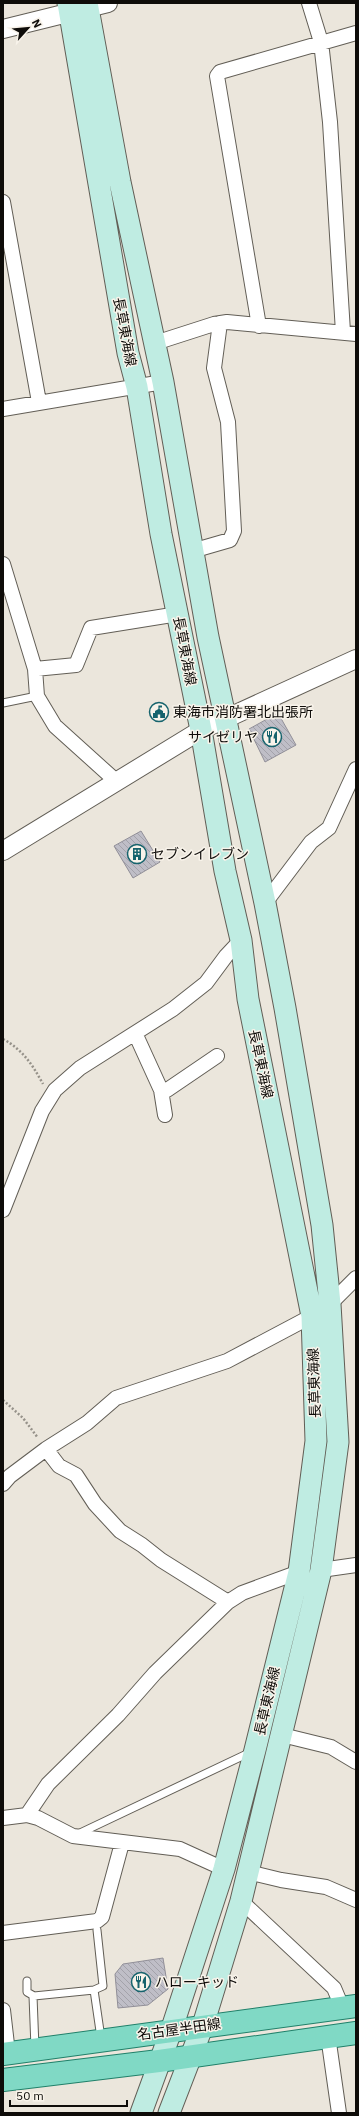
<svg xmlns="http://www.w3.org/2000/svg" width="359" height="2116" font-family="'IBM Plex Sans','Noto Sans JP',sans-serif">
  <defs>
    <pattern id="building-back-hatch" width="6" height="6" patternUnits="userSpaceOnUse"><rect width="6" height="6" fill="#bfbec7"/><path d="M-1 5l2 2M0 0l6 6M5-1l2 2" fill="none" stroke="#a3a2aa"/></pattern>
  </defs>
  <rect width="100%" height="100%" fill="#ebe6dc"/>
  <!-- building -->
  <path fill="url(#building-back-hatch)" stroke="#918f98" d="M278 713 296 745 265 762 249 729Z
    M141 831 160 862 133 878 114 846Z
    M163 1958 168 1989 148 2005 118 2008 115 1974 123 1964Z"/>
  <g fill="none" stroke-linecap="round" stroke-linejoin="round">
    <defs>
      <path id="service" d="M3 703 37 696
        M78 1834 251 1752
        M27 1981V1992L34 1996 94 1990 103 1986 97 1930
        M94 1990 101 2038
        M33 1996 35 2048"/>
      <path id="minor" d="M309 3 321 42 330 122 343 332
        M3 202 39 402
        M259 326 217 76 220 72 356 33
        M155 343 214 324 227 322 356 334
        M3 409 163 382
        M192 551 230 540 234 531 228 422 214 368 220 323
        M3 564 35 669 37 696 55 726 116 781
        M35 669 76 665 91 628 178 614
        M265 903 311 842 329 828 356 769
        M135 1033 161 1090 165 1115
        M161 1090H167L217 1056
        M3 1210 42 1111 55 1090 80 1068 173 1009 206 983 226 956 241 940
        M46 1449 59 1466 76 1475 95 1504 120 1531 142 1545 161 1560 228 1602
        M3 1484 10 1476 46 1449 87 1423 116 1398 227 1361 312 1316 330 1304 356 1278
        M321 1570 356 1565
        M282 1735 331 1747 356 1762
        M27 1815 48 1784 118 1715 155 1673 228 1602 242 1593 299 1572
        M3 1818 27 1815 38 1818 73 1836 180 1849 224 1869
        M248 1872 281 1880 326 1887 356 1900
        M241 1901 334 1988 342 2007
        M3 1933 97 1921 102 1917 122 1843
        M3 2010 8 2053
        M328 2036 339 2113"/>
      <path id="tertiary" d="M3 29 108 3
        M3 851 201 730 356 659"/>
      <path id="secondary" d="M68 3 128 353 137 387 161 534 201 730 225 871 241 940 248 999 312 1316 316 1441 299 1572 255 1750 224 1869 171 2031 141 2113
        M87 3 120 182 163 382 208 637 265 903 285 1008 322 1225 330 1304 338 1442 321 1570 241 1901 203 2025 169 2113"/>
      <path id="primary" d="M3 2054 356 2006
        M3 2080 159 2061 356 2033"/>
    </defs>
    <!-- service casing -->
    <use href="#service" stroke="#625e56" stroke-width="9"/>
    <!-- minor casing -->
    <use href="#minor" stroke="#625e56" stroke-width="16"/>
    <!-- tertiary casing -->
    <use href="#tertiary" stroke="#625e56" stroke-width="20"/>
    <!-- secondary casing -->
    <use href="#secondary" stroke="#625e56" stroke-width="23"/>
    <!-- primary casing -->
    <use href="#primary" stroke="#21806a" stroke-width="24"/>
    <!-- path -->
    <path stroke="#96928a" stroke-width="2.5" stroke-dasharray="2 2" stroke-linecap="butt" d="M3 1039C23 1050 32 1064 43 1084
      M3 1400 23 1418 38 1438"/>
    <!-- service -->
    <use href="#service" stroke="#fff" stroke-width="7"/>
    <!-- minor -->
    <use href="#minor" stroke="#fff" stroke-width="14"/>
    <!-- tertiary -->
    <use href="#tertiary" stroke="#fff" stroke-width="18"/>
    <!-- secondary -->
    <use href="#secondary" stroke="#bfece2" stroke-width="21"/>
    <!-- primary -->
    <use href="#primary" stroke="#80d9c5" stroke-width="22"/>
  </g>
  <!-- icons -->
  <defs>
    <symbol id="civic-ring" viewBox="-11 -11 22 22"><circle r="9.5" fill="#f8f3ea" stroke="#16636d" stroke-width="1.5"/><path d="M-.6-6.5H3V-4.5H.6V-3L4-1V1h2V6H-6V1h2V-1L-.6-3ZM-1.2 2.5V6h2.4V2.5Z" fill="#16636d"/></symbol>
    <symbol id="restaurant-ring" viewBox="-11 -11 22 22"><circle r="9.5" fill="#f8f3ea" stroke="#16636d" stroke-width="1.5"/><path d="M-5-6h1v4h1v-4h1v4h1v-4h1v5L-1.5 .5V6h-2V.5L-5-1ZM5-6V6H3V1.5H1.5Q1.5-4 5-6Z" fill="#16636d"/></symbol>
    <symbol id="building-ring" viewBox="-11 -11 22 22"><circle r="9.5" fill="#f8f3ea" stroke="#16636d" stroke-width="1.5"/><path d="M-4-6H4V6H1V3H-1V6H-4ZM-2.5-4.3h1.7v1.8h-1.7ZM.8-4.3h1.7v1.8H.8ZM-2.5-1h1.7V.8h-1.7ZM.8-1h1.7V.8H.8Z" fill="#16636d"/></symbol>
  </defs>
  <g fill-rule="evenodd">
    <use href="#civic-ring" x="148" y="701" width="22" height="22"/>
    <use href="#restaurant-ring" x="261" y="726" width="22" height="22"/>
    <use href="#building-ring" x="126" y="843" width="22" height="22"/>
    <use href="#restaurant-ring" x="130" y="1971" width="22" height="22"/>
  </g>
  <g text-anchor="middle" stroke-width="3" stroke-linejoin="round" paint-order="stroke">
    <!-- street labels -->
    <g font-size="14" fill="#0e0c09" stroke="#f8f3ea">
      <text transform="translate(125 332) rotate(79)" y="5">長草東海線</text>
      <text transform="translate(185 651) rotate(79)" y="5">長草東海線</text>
      <text transform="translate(261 1064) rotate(78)" y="5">長草東海線</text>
      <text transform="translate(314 1383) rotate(-92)" y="5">長草東海線</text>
      <text transform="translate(267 1701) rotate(-77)" y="5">長草東海線</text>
      <text transform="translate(179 2029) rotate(-8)" y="5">名古屋半田線</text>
    </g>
    <!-- poi labels -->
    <g font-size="14" fill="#0e0c09" stroke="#f8f3ea" text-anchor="start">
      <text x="173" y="717">東海市消防署北出張所</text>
      <text x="258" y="742" text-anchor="end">サイゼリヤ</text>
      <text x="151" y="859">セブンイレブン</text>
      <text x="155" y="1987">ハローキッド</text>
    </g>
  </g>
  <!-- border -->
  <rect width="359" height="2116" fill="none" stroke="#0e0c09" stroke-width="8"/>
  <!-- north arrow -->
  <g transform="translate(28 28) rotate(63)" stroke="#f8f3ea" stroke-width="3" paint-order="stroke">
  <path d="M0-3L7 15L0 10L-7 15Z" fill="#0e0c09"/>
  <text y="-6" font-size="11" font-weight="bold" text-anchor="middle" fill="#0e0c09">N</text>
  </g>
  <!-- scale -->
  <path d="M10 2100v6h117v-6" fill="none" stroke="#0e0c09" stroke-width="2"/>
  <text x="16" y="2100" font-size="12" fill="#0e0c09" stroke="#f8f3ea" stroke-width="3" paint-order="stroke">50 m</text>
</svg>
